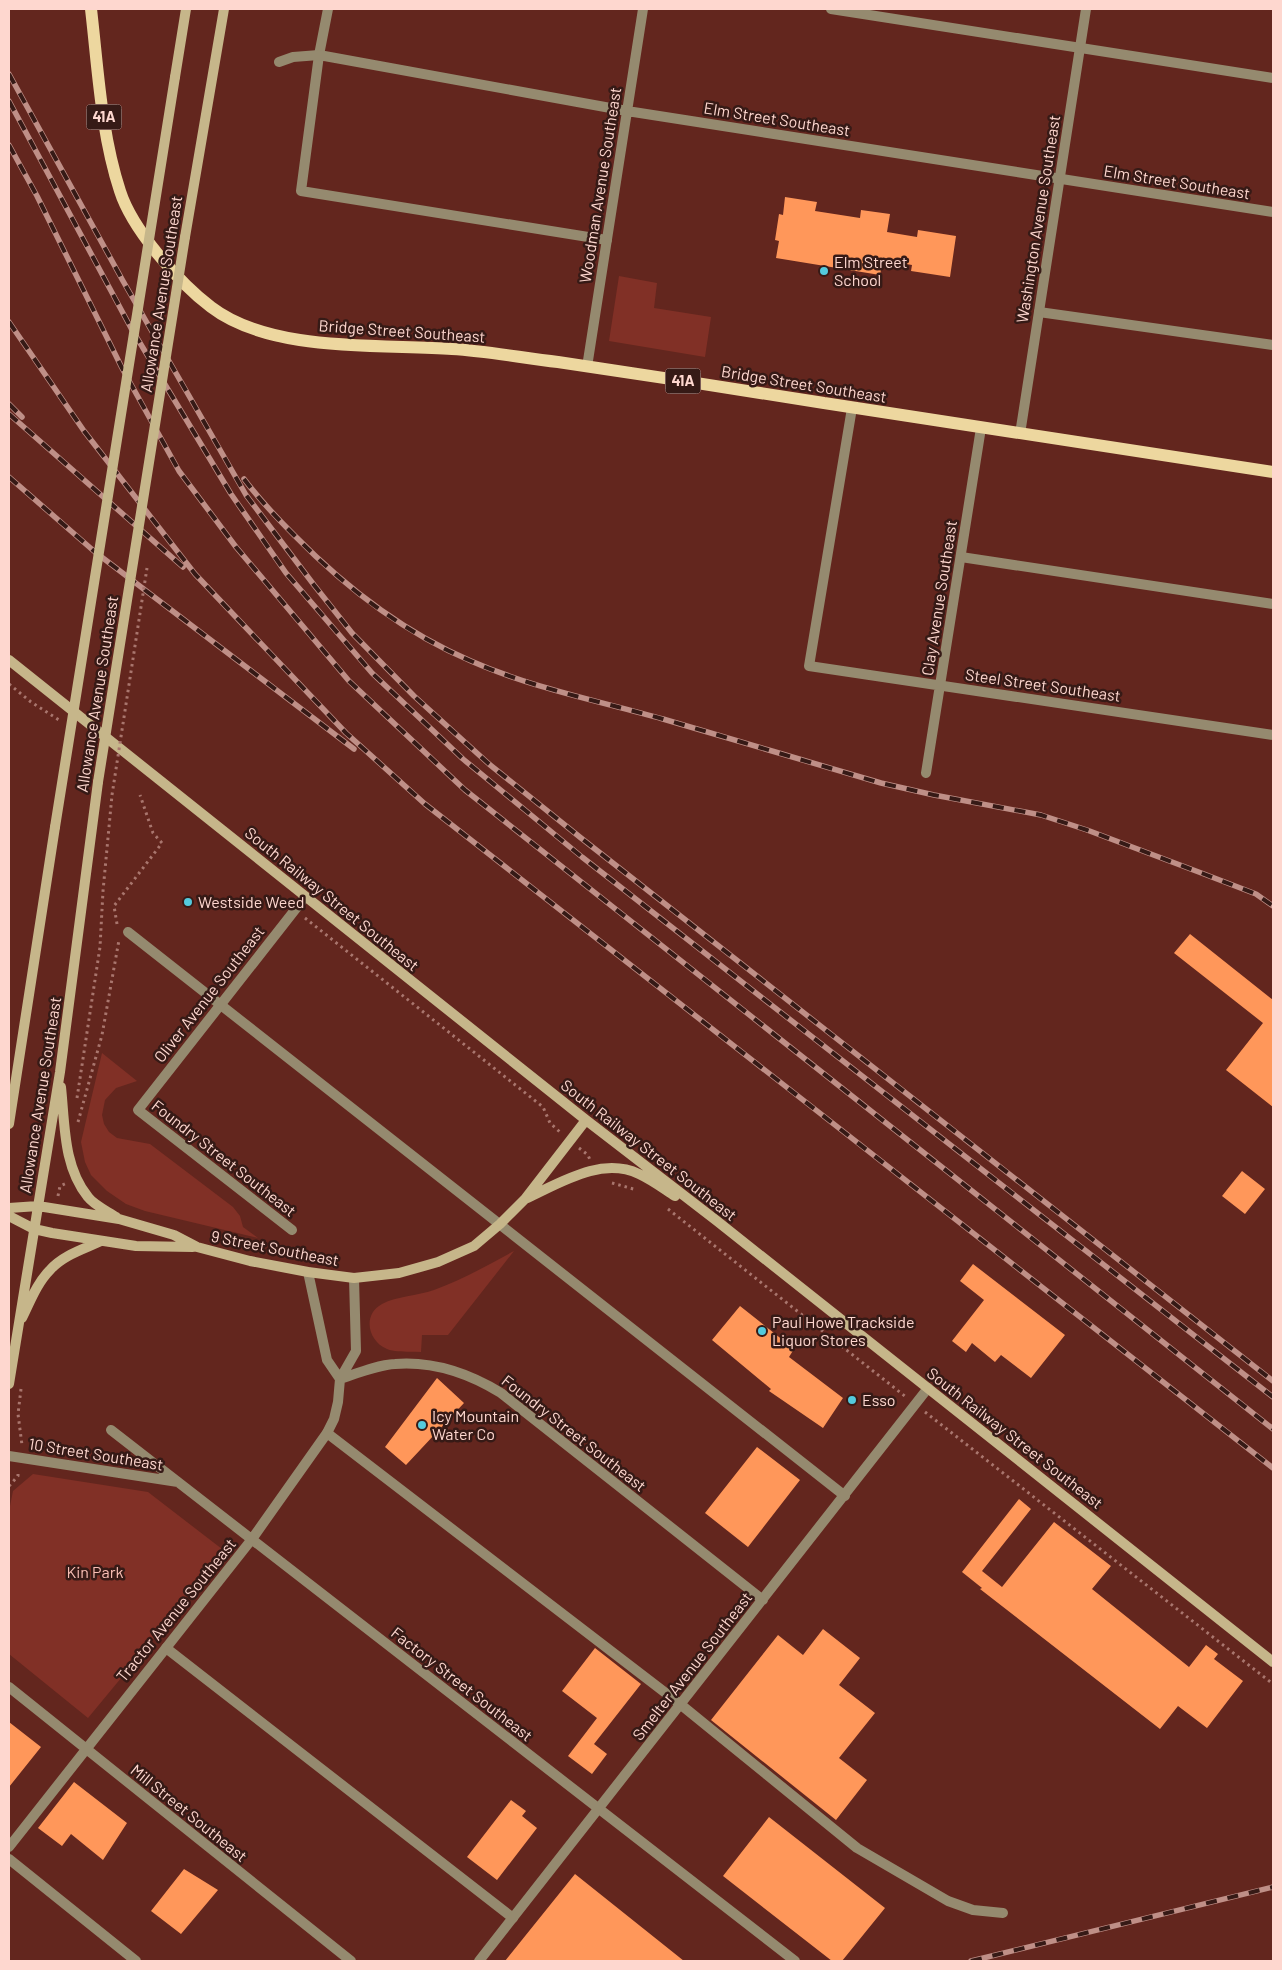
<svg xmlns="http://www.w3.org/2000/svg" width="1282" height="1970" font-family="Barlow,sans-serif">
  <rect width="100%" height="100%" fill="#63261e"/>
  <!-- green -->
  <path fill="#813026" d="M619 276 657 283 654 308 711 317 705 357 609 341Z
    M102 1053 137 1081 116 1088 105 1100 102 1115 104 1124 109 1132 117 1138 150 1144 233 1207 240 1216 243 1227 258 1238 145 1211 126 1204 107 1191 91 1175 85 1162 81 1142Z
    M514 1251 448 1335H422L421 1352C411 1351 397 1353 387 1349 368 1341 362 1315 382 1304 397 1296 417 1296 434 1290 462 1280 488 1265 514 1251Z
    M33 1474 148 1492 222 1549 160 1631 88 1718 9 1654V1511L13 1491Z"/>
  <!-- building -->
  <path fill="#ff975a" d="M785 197 817 202 815 211 860 218 861 210 890 214 887 232 917 237 918 230 956 236 950 277 911 271 912 265 883 260 880 275 776 258 779 241 775 240 779 214 783 215Z
    M1190 934 1273 1000V1107L1226 1070 1263 1023 1174 953Z
    M1242 1171 1265 1189 1245 1214 1222 1196Z
    M973 1264 1065 1335 1031 1378 1001 1355 995 1362 972 1343 966 1352 952 1341 984 1300 960 1281Z
    M740 1306 794 1349 789 1357 843 1398 823 1428 769 1391 771 1389 712 1340Z
    M437 1378 464 1403 406 1465 385 1447Z
    M757 1447 800 1480 748 1547 705 1513Z
    M1019 1499 1031 1509 982 1571 1002 1587 1054 1522 1111 1566 1092 1589 1189 1667 1206 1645 1218 1654 1214 1659 1243 1681 1207 1728 1178 1706 1160 1729 980 1589 982 1588 962 1572Z
    M823 1629 860 1658 839 1685 875 1713 839 1758 867 1780 836 1820 711 1720 778 1635 803 1655Z
    M595 1648 641 1684 594 1744 607 1754 592 1774 568 1756 597 1718 562 1691Z
    M9 1722 41 1747 9 1787Z
    M74 1782 127 1823 103 1860 71 1834 62 1846 38 1828Z
    M511 1800 526 1811 522 1816 537 1828 497 1880 467 1857Z
    M769 1817 885 1908 842 1961H832L723 1876Z
    M184 1869 218 1890 181 1934 151 1911Z
    M575 1874 684 1961H505Z"/>
  <g fill="none" stroke-linecap="round" stroke-linejoin="round">
    <!-- path -->
    <path stroke="#a9766e" stroke-width="3" stroke-dasharray="2.5 4" stroke-linecap="butt" d="M9 684 31 702 59 720
      M305 918 543 1107 550 1123 561 1133
      M117 924 114 906 162 843 153 833 140 795
      M77 1098 100 947 103 891 112 795
      M78 1122 102 1035 119 940
      M579 1148 588 1155 590 1160
      M612 1183 637 1190
      M58 1196 60 1186 67 1183
      M668 1209 906 1397
      M21 1389 18 1414 22 1445
      M925 1412 1273 1684
      M9 1486 18 1476V1471"/>
    <!-- lane -->
    <path stroke="#958a6f" stroke-width="10" d="M328 9 319 55 301 191 607 240
      M831 9 1273 78
      M1039 312 1273 345
      M961 557 1273 604
      M128 932 845 1496
      M327 1433 680 1704 857 1848 948 1901 973 1910 1003 1913
      M166 1648 513 1918
      M9 1859 136 1961"/>
    <!-- street -->
    <path stroke="#958a6f" stroke-width="10" d="M279 62 293 57 319 55 627 111 1273 212
      M587 367 643 9
      M852 408 809 666 1273 735
      M1020 434 1086 9
      M926 773 981 428
      M292 1230 138 1110 305 897
      M308 1272 327 1360 340 1379
      M340 1379C358 1373 377 1365 395 1364 433 1361 470 1374 501 1393L763 1600
      M111 1430 795 1961
      M9 1456 178 1482
      M9 1687 351 1961
      M9 1847 252 1539 327 1433 334 1419 338 1402 340 1379 356 1351 354 1278
      M479 1961 928 1388"/>
    <!-- secondary -->
    <path stroke="#c6b68a" stroke-width="10" d="M175 77 186 9
      M185 237 224 9
      M9 660 586 1120 717 1221 1273 1662
      M61 1087C65 1124 63 1166 88 1197 94 1205 107 1211 116 1217
      M9 1124 55 827
      M525 1199C560 1183 601 1156 639 1174 652 1180 664 1189 675 1196
      M9 1208 38 1206 119 1219 174 1235 197 1247 250 1261 308 1272 354 1278 399 1273 438 1262 474 1246 500 1224 525 1199 586 1120
      M9 1216 34 1229 52 1233 136 1246 193 1247
      M22 1318C30 1302 37 1283 50 1270 63 1255 84 1249 101 1241
      M9 1384 60 1072 98 782"/>
    <!-- primary -->
    <path stroke="#edd79f" stroke-width="12" d="M91 9C98 69 101 133 120 191 132 229 179 283 211 307 271 353 380 344 452 349 487 351 523 358 558 362 647 375 735 389 824 403 974 426 1124 449 1273 472"/>
    <defs>
      <path id="rail" d="M9 74 123 281 246 495 314 585 352 633 414 696 489 764 581 838 1273 1381
        M9 101 131 328 231 494 286 573 372 673 463 759 582 857 1273 1397
        M9 145 37 196 122 368 179 471 236 547 349 681 465 790 1273 1429
        M9 322 84 431 195 574 346 733 425 804 1273 1468
        M9 404 22 417
        M9 414 183 567
        M9 477 95 552 354 749
        M244 479C259 499 276 517 294 535 346 588 403 632 471 661 532 688 599 701 663 719 736 740 808 762 881 783L934 795 1041 815 1087 830 1204 874 1256 894 1273 906
        M971 1961 1273 1887"/>
    </defs>
    <!-- rail casing -->
    <use href="#rail" stroke="#bf8f87" stroke-width="5.5"/>
    <!-- rail -->
    <use href="#rail" stroke="#361a16" stroke-width="4" stroke-dasharray="11" stroke-linecap="butt"/>
    <!-- path-bridge -->
    <path stroke="#a9766e" stroke-width="3" stroke-dasharray="2.5 4" stroke-linecap="butt" d="M112 795 147 568"/>
    <!-- secondary-bridge -->
    <path stroke="#c6b68a" stroke-width="10" d="M98 782 185 237
      M55 827 175 77"/>
  </g>
  <!-- markers -->
  <g fill="#54cadd" stroke="#361a16" stroke-width="2">
    <circle cx="824" cy="271" r="5"/>
    <circle cx="188" cy="902" r="5"/>
    <circle cx="762" cy="1331" r="5"/>
    <circle cx="852" cy="1400" r="5"/>
    <circle cx="422" cy="1425" r="5"/>
  </g>
  <g text-anchor="middle" stroke-width="5" stroke-linejoin="round" paint-order="stroke">
    <!-- shield labels -->
    <g fill="#361a16" stroke="#c29e98" stroke-width="1">
      <rect x="86.5" y="104.5" width="35" height="25" rx="4"/>
      <rect x="665.5" y="368.5" width="35" height="25" rx="4"/>
    </g>
    <g font-size="15" font-weight="bold" fill="#fed7cf">
      <text x="104" y="122">41A</text>
      <text x="683" y="386">41A</text>
    </g>
    <!-- street labels -->
    <g font-size="16" fill="#fed7cf" stroke="#361a16">
      <text transform="translate(777 119) rotate(9)" y="6">Elm Street Southeast</text>
      <text transform="translate(1177 182) rotate(9)" y="6">Elm Street Southeast</text>
      <text transform="translate(600 185) rotate(-81)" y="6">Woodman Avenue Southeast</text>
      <text transform="translate(1038 219) rotate(-81)" y="6">Washington Avenue Southeast</text>
      <text transform="translate(161 294) rotate(-81)" y="6">Allowance Avenue Southeast</text>
      <text transform="translate(402 331) rotate(4)" y="6">Bridge Street Southeast</text>
      <text transform="translate(804 384) rotate(9)" y="6">Bridge Street Southeast</text>
      <text transform="translate(939 598) rotate(-81)" y="6">Clay Avenue Southeast</text>
      <text transform="translate(1043 685) rotate(8)" y="6">Steel Street Southeast</text>
      <text transform="translate(97 694) rotate(-81)" y="6">Allowance Avenue Southeast</text>
      <text transform="translate(332 899) rotate(39)" y="6">South Railway Street Southeast</text>
      <text transform="translate(209 994) rotate(-52)" y="6">Oliver Avenue Southeast</text>
      <text transform="translate(40 1095) rotate(-81)" y="6">Allowance Avenue Southeast</text>
      <text transform="translate(649 1150) rotate(38)" y="6">South Railway Street Southeast</text>
      <text transform="translate(224 1158) rotate(38)" y="6">Foundry Street Southeast</text>
      <text transform="translate(275 1248) rotate(11)" y="6">9 Street Southeast</text>
      <text transform="translate(574 1433) rotate(38)" y="6">Foundry Street Southeast</text>
      <text transform="translate(1015 1438) rotate(38)" y="6">South Railway Street Southeast</text>
      <text transform="translate(96 1454) rotate(9)" y="6">10 Street Southeast</text>
      <text transform="translate(176 1610) rotate(-51)" y="6">Tractor Avenue Southeast</text>
      <text transform="translate(692 1666) rotate(-52)" y="6">Smelter Avenue Southeast</text>
      <text transform="translate(462 1684) rotate(38)" y="6">Factory Street Southeast</text>
      <text transform="translate(189 1813) rotate(39)" y="6">Mill Street Southeast</text>
    </g>
    <!-- poi labels -->
    <g font-size="16" fill="#fed7cf" stroke="#361a16" text-anchor="start">
      <text x="834" y="268">Elm Street<tspan x="834" dy="18">School</tspan></text>
      <text x="198" y="908">Westside Weed</text>
      <text x="772" y="1328">Paul Howe Trackside<tspan x="772" dy="18">Liquor Stores</tspan></text>
      <text x="862" y="1406">Esso</text>
      <text x="432" y="1422">Icy Mountain<tspan x="432" dy="18">Water Co</tspan></text>
    </g>
    <!-- park labels -->
    <g font-size="16" fill="#fabfb5" stroke="#361a16">
      <text x="95" y="1578">Kin Park</text>
    </g>
  </g>
  <!-- border -->
  <rect width="1282" height="1970" fill="none" stroke="#fed7cf" stroke-width="20"/>
</svg>
